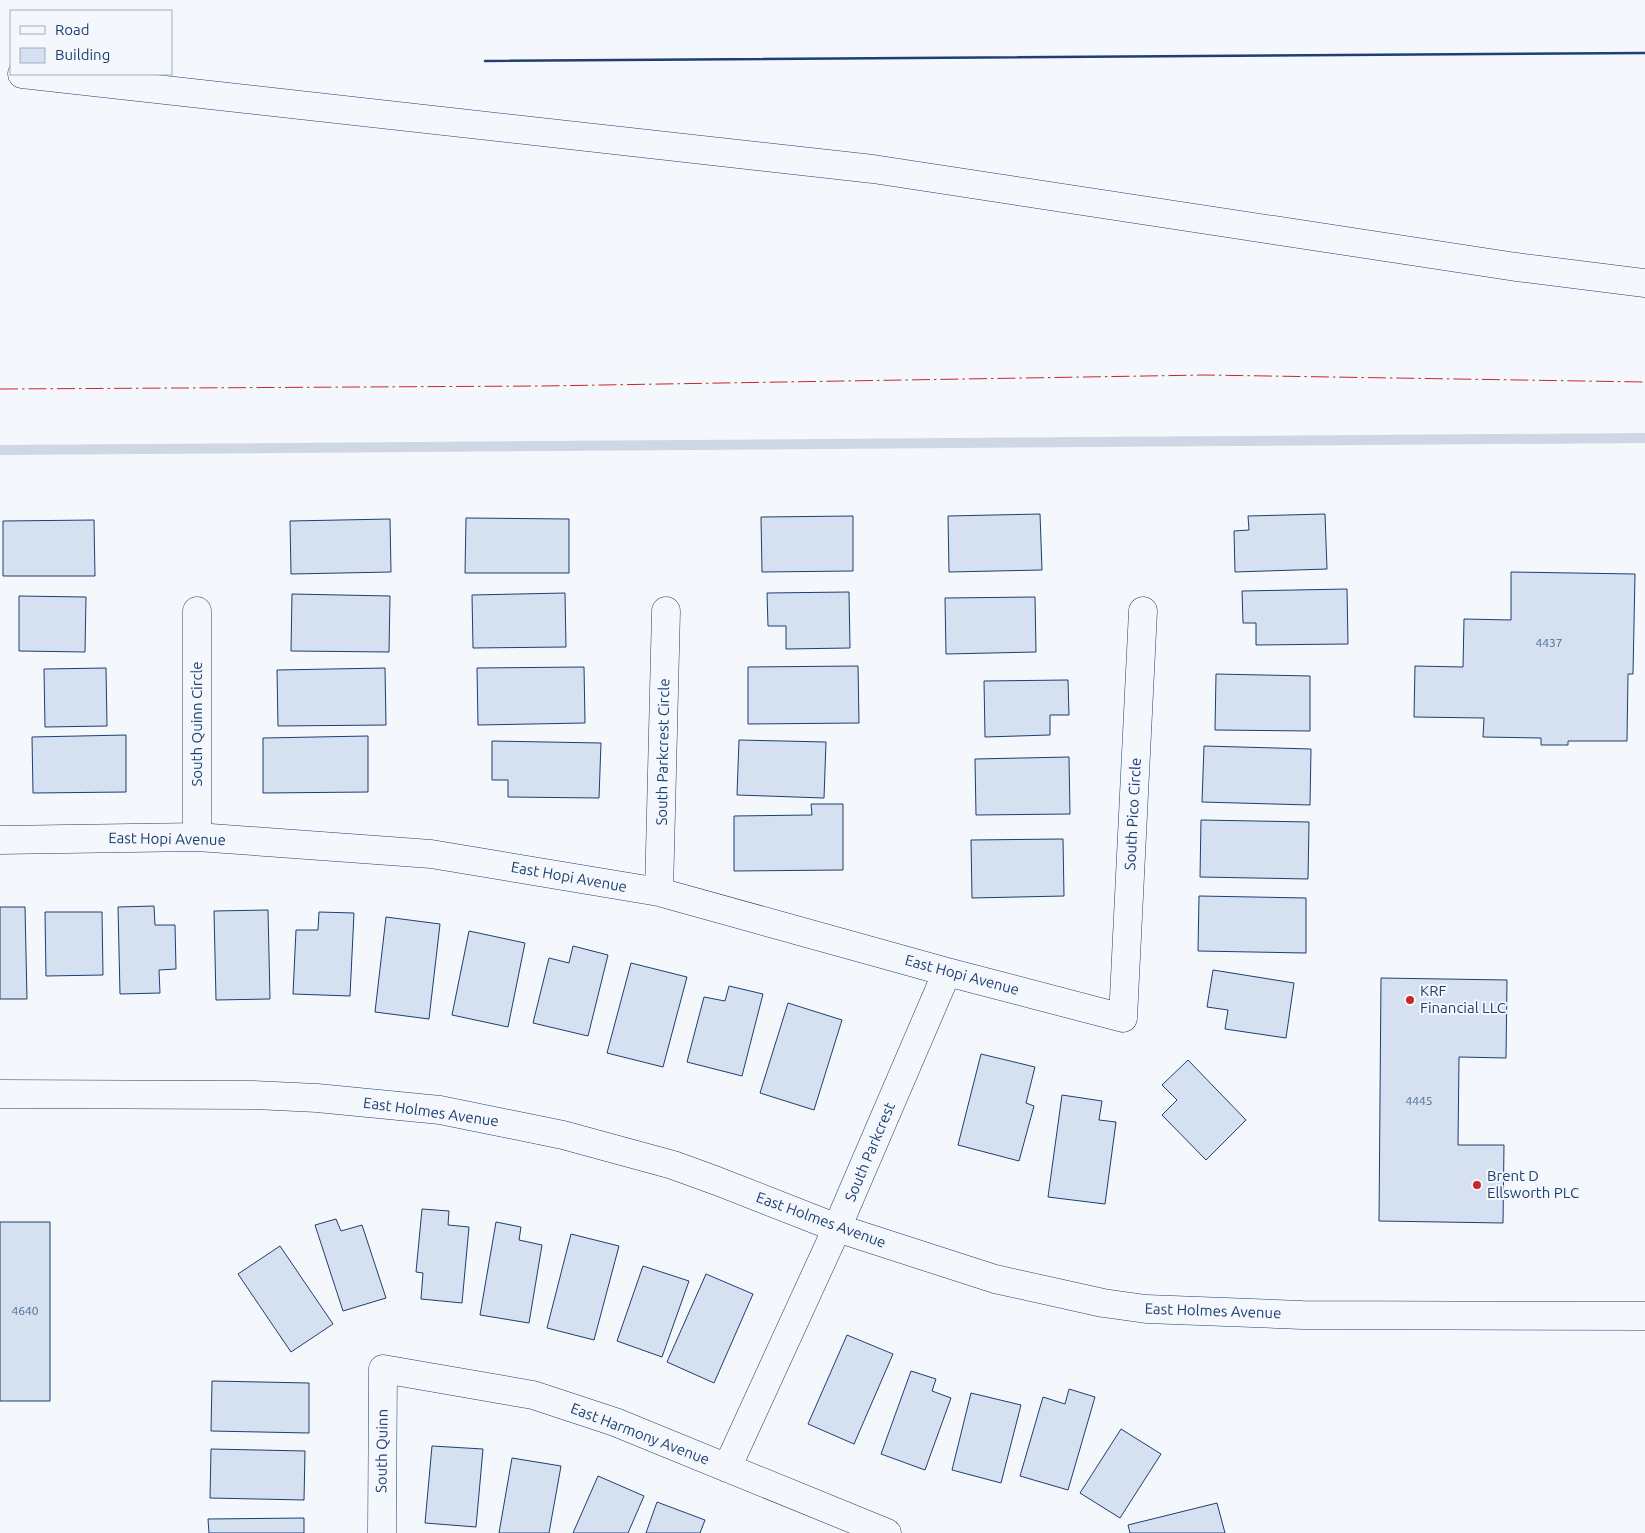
<svg xmlns="http://www.w3.org/2000/svg" width="1645" height="1533" font-family="Ubuntu,sans-serif">
  <rect width="100%" height="100%" fill="#f4f7fb"/>
  <g fill="none" stroke-linecap="round" stroke-linejoin="round">
    <!-- stream -->
    <path stroke="#cfd7e4" stroke-width="10" d="M0 450 1645 438"/>
  </g>
  <!-- building -->
  <path fill="#d5e0f0" stroke="#1d3f73" d="M1040 514 1042 570 949 572 948 516Z
    M1325 514 1327 569 1235 572 1234 531 1249 530 1248 516Z
    M853 516V571L762 572 761 517Z
    M466 518 569 519V573H465Z
    M390 519 391 572 291 574 290 521Z
    M94 520 95 576H3V521Z
    M1511 572 1635 574 1633 674H1628L1627 741H1568V745H1541V738L1483 737 1484 718 1414 717 1415 666 1463 667 1464 619 1511 620Z
    M1347 589 1348 644 1256 645V623H1243L1242 591Z
    M849 592 850 648 786 649V626H768L767 593Z
    M565 593 566 647 473 648 472 595Z
    M292 594 390 596 389 652 291 651Z
    M19 596 86 597 85 652 19 651Z
    M1035 597 1036 652 946 654 945 598Z
    M858 666 859 723 748 724V667Z
    M584 667 585 723 478 725 477 668Z
    M106 668 107 726 45 727 44 669Z
    M385 668 386 725 278 726 277 670Z
    M1216 674 1310 676V731L1215 730Z
    M1068 680 1069 715H1050V735L985 737 984 681Z
    M126 735V792L33 793 32 737Z
    M368 736V792L263 793V738Z
    M739 740 826 742 824 798 737 795Z
    M492 741 601 743 599 798 508 797V780H492Z
    M1204 746 1311 749 1310 805 1202 802Z
    M1069 757 1070 814 976 815 975 759Z
    M811 804H843V870L734 871V816L812 815Z
    M1201 820 1309 822 1308 879 1200 877Z
    M1063 839 1064 896 972 898 971 840Z
    M1199 896 1306 898V953L1198 951Z
    M154 906 155 925H175L176 969 159 970 160 993 120 994 118 907Z
    M0 907H25L27 999H0Z
    M268 910 270 999 216 1000 214 911Z
    M45 912H102L103 975 46 976Z
    M319 912 354 913 350 996 293 994 296 930H318Z
    M386 917 440 924 429 1019 375 1012Z
    M469 931 525 943 508 1027 452 1015Z
    M573 946 608 955 588 1036 533 1023 549 958 569 963Z
    M631 963 687 977 663 1067 607 1053Z
    M1213 970 1294 983 1286 1038 1225 1029 1228 1010 1207 1007Z
    M1381 978 1507 980 1506 1058 1459 1057 1458 1145H1504L1503 1223 1379 1221Z
    M729 986 763 994 742 1076 687 1062 704 997 725 1001Z
    M788 1003 842 1020 814 1110 760 1093Z
    M981 1054 1035 1067 1026 1103 1034 1106 1019 1161 958 1145Z
    M1188 1060 1246 1120 1206 1160 1162 1115 1177 1100 1162 1085Z
    M1062 1095 1102 1101 1099 1120 1116 1122 1105 1204 1048 1197Z
    M422 1209 449 1211 448 1225 469 1227 462 1303 421 1299 423 1273 416 1272Z
    M336 1219 341 1231 362 1225 386 1298 343 1311 315 1225Z
    M0 1222H50V1401H0Z
    M496 1222 521 1227 519 1240 542 1245 529 1323 480 1315Z
    M571 1234 619 1246 594 1340 547 1328Z
    M280 1246 333 1324 291 1352 238 1274Z
    M643 1266 689 1281 662 1357 617 1341Z
    M706 1274 753 1294 714 1383 667 1362Z
    M847 1335 893 1354 854 1444 808 1424Z
    M911 1371 936 1379 932 1391 951 1398 925 1470 881 1454Z
    M212 1381 309 1383V1433L211 1431Z
    M1069 1389 1095 1397 1068 1490 1020 1476 1043 1397 1065 1404Z
    M971 1393 1021 1405 1001 1483 952 1470Z
    M1121 1429 1161 1454 1120 1518 1080 1493Z
    M432 1446 483 1449 476 1527 425 1523Z
    M211 1449 305 1451 304 1500 210 1498Z
    M512 1458 561 1466 549 1533H499Z
    M598 1476 644 1496 628 1533H573Z
    M657 1502 705 1520 700 1533H646Z
    M1217 1503 1225 1533H1130L1128 1525Z
    M304 1518V1533H209L208 1519Z"/>
  <g fill="none" stroke-linecap="round" stroke-linejoin="round">
    <defs>
      <path id="street" d="M197 611V837
        M0 840 197 837 431 854 659 892 947 972 1123 1018 1143 611
        M659 892 666 611
        M0 1094 253 1095 317 1098 440 1110 563 1135 673 1165 717 1181 837 1228 995 1279 1103 1303 1146 1309 1302 1315 1645 1316
        M727 1468 837 1228 947 972
        M382 1533 383 1369 533 1395 615 1422 887 1533"/>
      <path id="highway" d="M22 74 873 169 1516 267 1645 283"/>
    </defs>
    <!-- street casing -->
    <use href="#street" stroke="#1d3f73" stroke-width="29"/>
    <!-- highway casing -->
    <use href="#highway" stroke="#1d3f73" stroke-width="29"/>
    <!-- street -->
    <use href="#street" stroke="#f4f7fb" stroke-width="28"/>
    <!-- highway -->
    <use href="#highway" stroke="#f4f7fb" stroke-width="28"/>
    <!-- wall -->
    <path stroke="#1d3f73" stroke-width="2.5" d="M485 61 1645 53"/>
    <!-- power -->
    <path stroke="#c62828" stroke-width="1" stroke-dasharray="18 4 2.5 4" stroke-linecap="butt" d="M0 389 542 386 1205 375 1645 382"/>
  </g>
  <!-- markers -->
  <g fill="#c62828" stroke="#f4f7fb" stroke-width="2">
    <circle cx="1410" cy="1000" r="5"/>
    <circle cx="1477" cy="1185" r="5"/>
  </g>
  <g text-anchor="middle" stroke-width="4" stroke-linejoin="round" paint-order="stroke">
    <!-- number labels -->
    <g font-size="12" fill="#4b6792">
      <text x="1549" y="647">4437</text>
      <text x="1419" y="1105">4445</text>
      <text x="25" y="1315">4640</text>
    </g>
    <!-- street labels -->
    <g font-size="15" fill="#1d3f73" stroke="#f4f7fb">
      <text transform="translate(197 724) rotate(-90)" y="5">South Quinn Circle</text>
      <text transform="translate(663 752) rotate(-89)" y="5">South Parkcrest Circle</text>
      <text transform="translate(1133 814) rotate(-87)" y="5">South Pico Circle</text>
      <text transform="translate(167 839) rotate(1)" y="5">East Hopi Avenue</text>
      <text transform="translate(569 877) rotate(10)" y="5">East Hopi Avenue</text>
      <text transform="translate(962 975) rotate(15)" y="5">East Hopi Avenue</text>
      <text transform="translate(431 1112) rotate(8)" y="5">East Holmes Avenue</text>
      <text transform="translate(870 1152) rotate(-67)" y="5">South Parkcrest</text>
      <text transform="translate(821 1220) rotate(20)" y="5">East Holmes Avenue</text>
      <text transform="translate(1213 1311) rotate(2)" y="5">East Holmes Avenue</text>
      <text transform="translate(640 1434) rotate(21)" y="5">East Harmony Avenue</text>
      <text transform="translate(382 1451) rotate(-89)" y="5">South Quinn</text>
    </g>
    <!-- poi labels -->
    <g font-size="15" fill="#1d3f73" stroke="#f4f7fb" text-anchor="start">
      <text x="1420" y="996">KRF<tspan x="1420" dy="17">Financial LLC</tspan></text>
      <text x="1487" y="1181">Brent D<tspan x="1487" dy="17">Ellsworth PLC</tspan></text>
    </g>
  </g>
  <!-- legend -->
  <rect x="10" y="10" width="162" height="65" fill="#f4f7fb" stroke="#9eadc5"/>
  <rect x="20" y="26" width="25" height="8" fill="#f4f7fb" stroke="#9eadc5"/>
  <text x="55" y="35" font-size="15" fill="#1d3f73">Road</text>
  <rect x="20" y="48" width="25" height="15" fill="#d5e0f0" stroke="#9eadc5"/>
  <text x="55" y="60" font-size="15" fill="#1d3f73">Building</text>
</svg>
